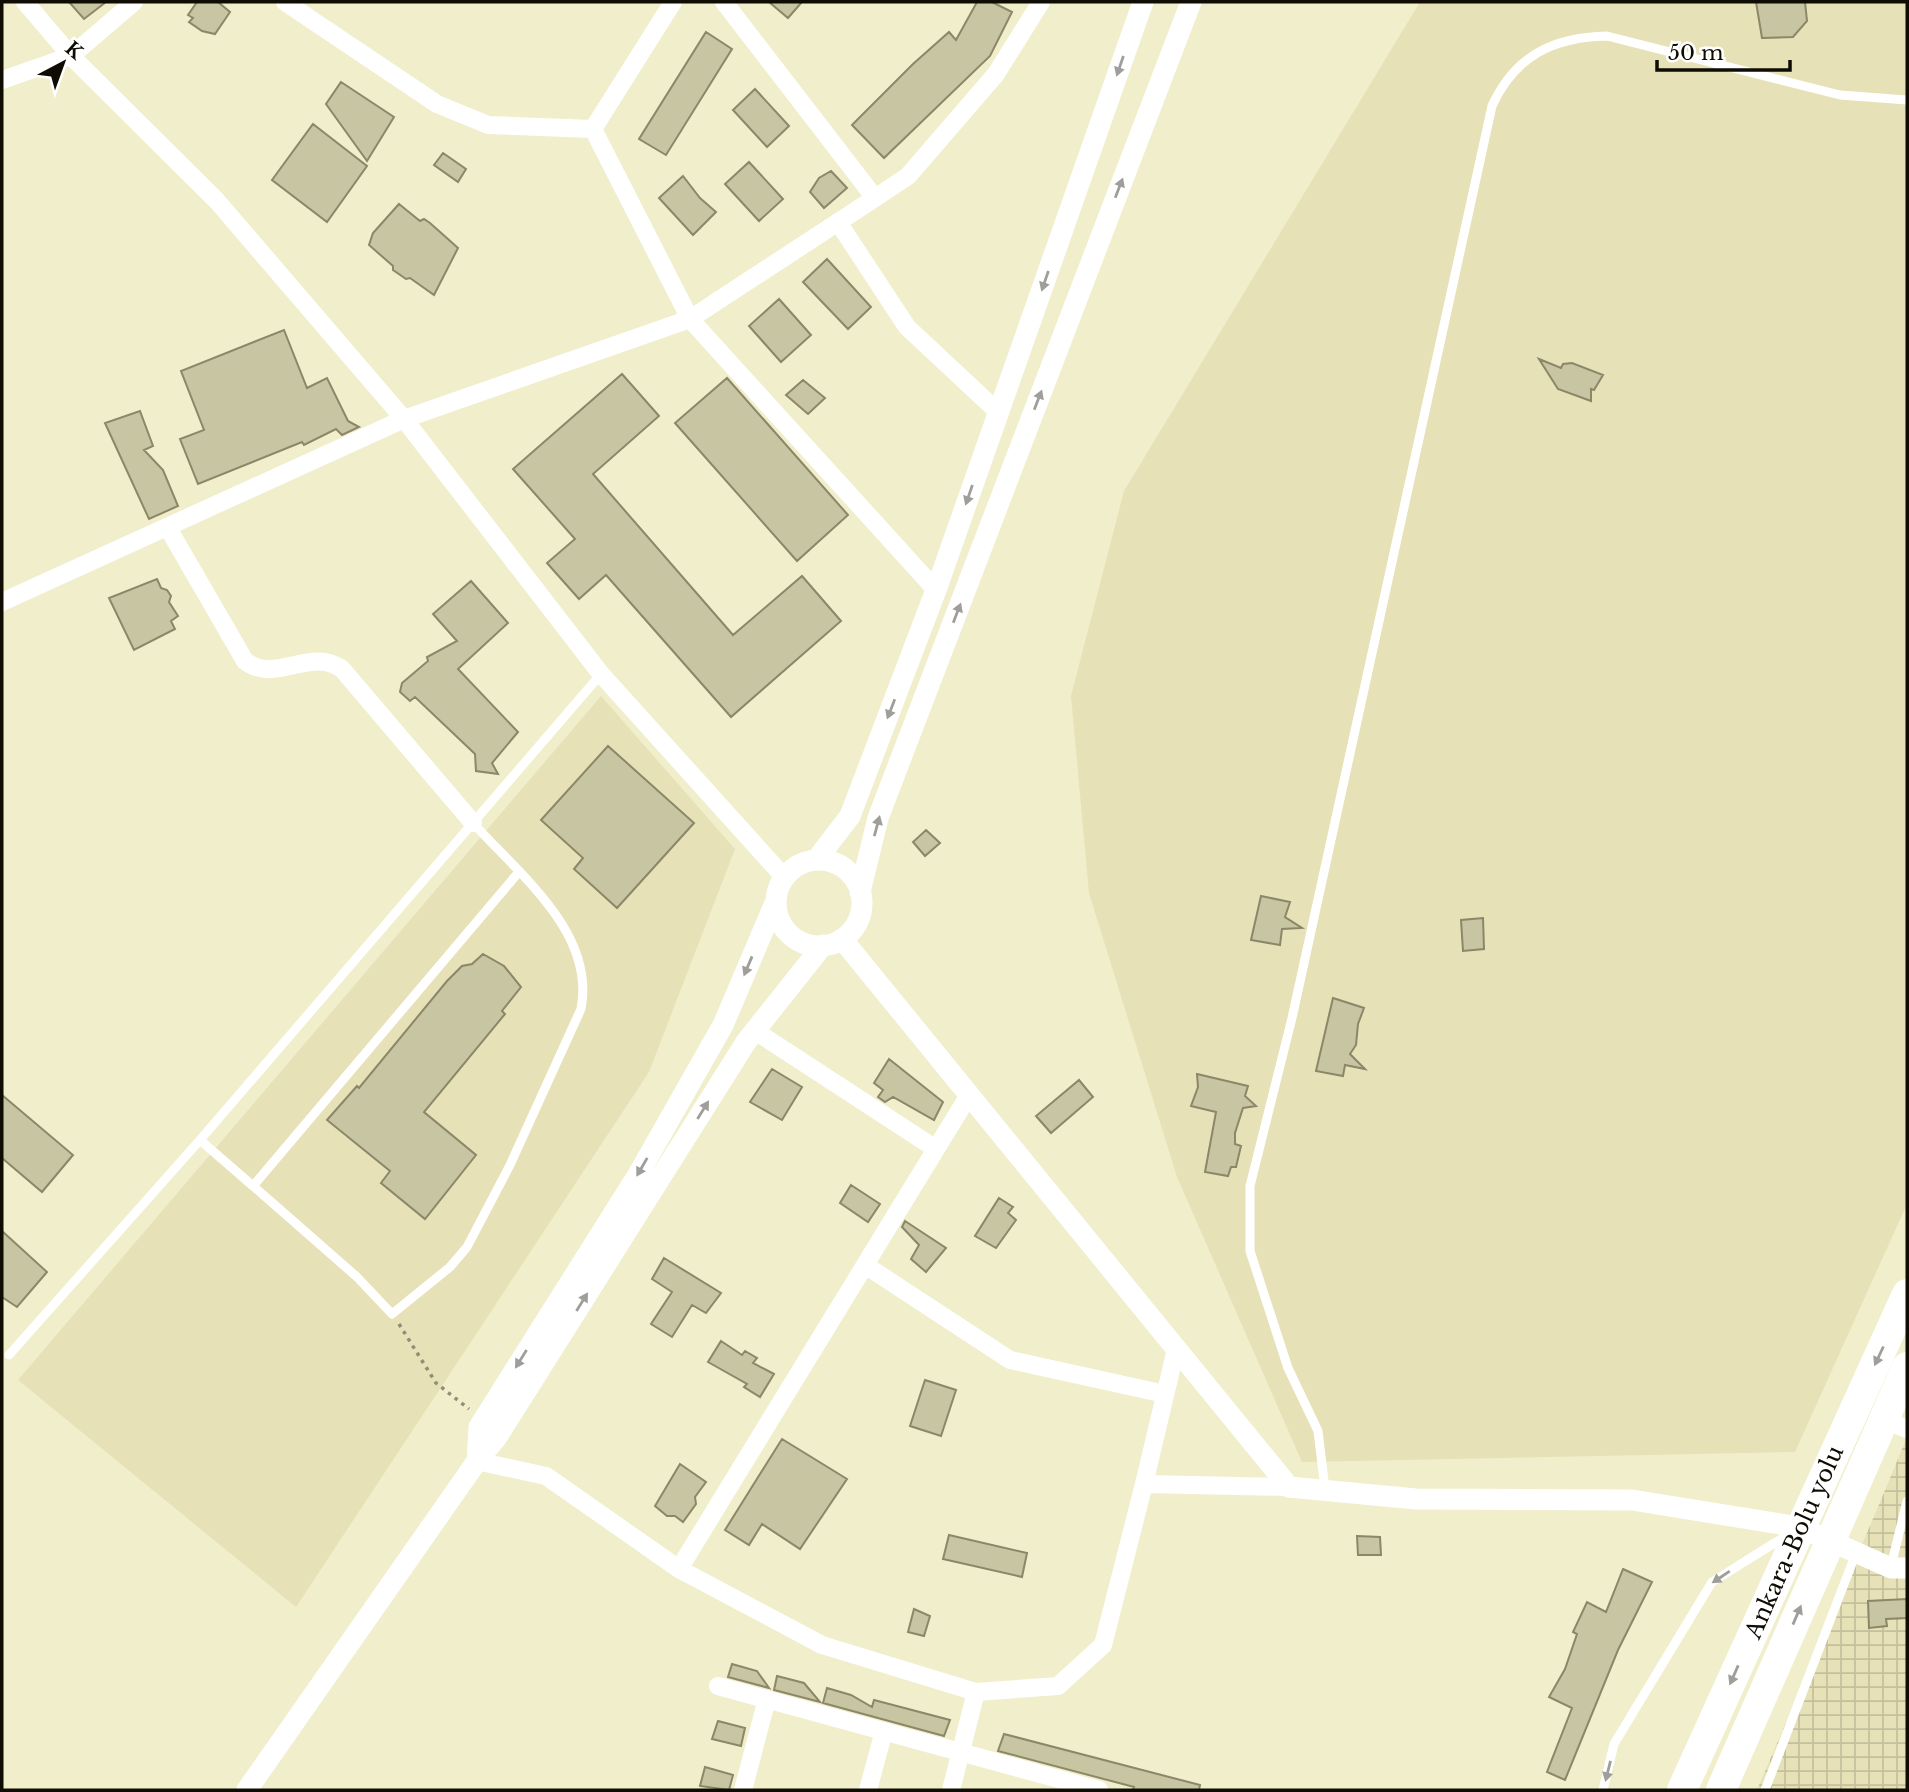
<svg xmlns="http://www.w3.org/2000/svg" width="1909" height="1792" font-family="'Libre Baskerville',serif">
  <defs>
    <pattern id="industrial-grid" width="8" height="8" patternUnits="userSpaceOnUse" patternTransform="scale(1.75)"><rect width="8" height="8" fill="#e6e1b7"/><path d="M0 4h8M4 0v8" fill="none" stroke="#c4c09c"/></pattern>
  </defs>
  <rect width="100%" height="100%" fill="#f1eecb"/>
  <!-- built -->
  <path fill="#e6e1b7" d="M1420 2H1907V1204L1795 1452 1302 1462 1177 1177 1089 893 1071 696 1124 491Z
    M601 696 735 849 649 1072 296 1607 18 1380Z"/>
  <!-- industrial -->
  <path fill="url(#industrial-grid)" d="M1907 1437V1790H1757L1881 1500Z"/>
  <!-- building -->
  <path fill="#c8c5a3" stroke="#8b8768" stroke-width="2" d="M69 2H106L84 19Z
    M197 2H218L230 12 215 34 202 31 189 22 193 18 188 15Z
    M769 2H802L788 18Z
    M977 2H992L1012 12 990 56 884 158 852 125 913 64 949 32 956 40Z
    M1756 2H1805L1807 21 1793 37 1762 38Z
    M706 32 732 49 666 155 639 139Z
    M341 82 394 117 367 161 326 104Z
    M755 89 789 126 767 147 733 110Z
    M313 124 367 166 327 222 272 180Z
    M443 153 466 169 458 182 434 165Z
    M749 162 783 199 759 221 725 184Z
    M831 171 847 188 824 208 810 192 819 178Z
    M683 176 700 198 716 212 693 235 659 198Z
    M399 204 420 221 424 219 430 223 458 248 434 295 410 278 406 279 393 270V266L369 245 373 233Z
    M827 259 871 307 848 329 803 282Z
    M779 299 811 335 781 362 749 326Z
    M284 330 307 388 327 378 348 421 359 427 342 435 336 429 304 445 302 442 198 484 180 439 204 430 181 371Z
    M1539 359 1561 368 1563 364 1572 363 1603 375 1594 390 1591 389V401L1558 389Z
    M622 374 659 416 593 474 733 635 802 576 841 621 731 717 606 575 579 599 547 563 575 539 513 469Z
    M727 378 848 515 797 561 675 423Z
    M803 380 825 398 808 414 786 395Z
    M140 411 153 446 144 450 163 470 178 506 149 519 105 423Z
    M157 579 161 588 167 590 171 596 169 602 178 616 171 621 175 629 134 650 109 598Z
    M471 581 508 623 458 669 518 732 492 763 498 774 476 771 475 754 415 697 410 701 400 692 402 683 428 661 427 657 457 641 433 614Z
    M608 746 694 823 617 908 574 869 583 858 541 820Z
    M926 830 940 843 925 856 913 842Z
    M1261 896 1290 902 1285 917 1302 928 1282 929 1280 945 1251 940Z
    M1483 918 1484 949 1463 951 1461 920Z
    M483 954 504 966 521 987 502 1011 505 1014 424 1112 476 1155 425 1219 381 1183 390 1171 327 1120 357 1086 359 1088 447 981 462 966 472 964Z
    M1333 998 1364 1008 1358 1024 1356 1045 1350 1054 1365 1069 1345 1065 1343 1076 1316 1071Z
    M889 1059 943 1102 934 1120 893 1097 885 1102 878 1097 883 1090 874 1083Z
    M772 1069 802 1087 782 1120 750 1102Z
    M1197 1074 1248 1086 1245 1096 1256 1106 1243 1108 1235 1133V1144L1241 1146 1236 1167H1231L1228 1176 1205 1172 1216 1112 1191 1106 1198 1087Z
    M1079 1080 1093 1097 1051 1133 1036 1116Z
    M2 1095 73 1155 42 1192 2 1158Z
    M851 1185 880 1204 868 1222 840 1203Z
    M999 1198 1013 1207 1008 1213 1016 1220 996 1248 975 1236Z
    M905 1221 946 1248 926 1272 911 1259 919 1245 902 1227Z
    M2 1231 47 1272 17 1307 2 1297Z
    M664 1258 721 1293 706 1313 692 1305 672 1337 651 1324 672 1292 652 1279Z
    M721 1341 742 1355 745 1351 757 1358 753 1363 774 1374 760 1397 744 1387 747 1384 708 1362Z
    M925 1380 956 1390 941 1436 910 1426Z
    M782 1439 847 1479 800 1549 762 1524 749 1545 725 1530Z
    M680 1464 706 1482 695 1497 696 1504 683 1522 675 1516H667L655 1506Z
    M949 1535 1027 1553 1022 1577 943 1559Z
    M1357 1536 1380 1537 1381 1555H1358Z
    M1623 1569 1652 1582 1618 1650 1565 1780 1547 1772 1572 1708 1549 1697 1565 1669 1577 1634 1573 1632 1587 1602 1606 1612Z
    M1907 1599V1618L1886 1619 1887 1626 1869 1628 1868 1601Z
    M914 1609 930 1616 924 1636 908 1632Z
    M732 1664 757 1671 769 1688 728 1677Z
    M777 1676 804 1683 820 1702 774 1690Z
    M827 1688 851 1695 872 1707 874 1700 950 1720 944 1736 823 1703Z
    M718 1721 745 1728 741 1746 712 1739Z
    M1004 1734 1200 1785 1199 1790H1133L1134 1787 998 1751Z
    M705 1767 733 1775 729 1790 700 1786Z"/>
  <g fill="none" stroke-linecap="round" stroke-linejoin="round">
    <!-- path -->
    <path stroke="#918e76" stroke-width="3.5" stroke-dasharray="3.5 5" stroke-linecap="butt" d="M399 1324 436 1383 469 1409"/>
    <!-- service -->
    <path stroke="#fff" stroke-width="9" d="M473 823C519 874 596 933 581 1009L510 1165 467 1247 450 1267 392 1314 357 1277 253 1186 518 873
      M200 1140 253 1186
      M9 1355 200 1140 601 674
      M1325 1489 1318 1431 1288 1368 1250 1251V1186L1292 1018 1492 106C1515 56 1553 37 1607 36L1840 95 1907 100
      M1891 1566 1907 1501
      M1603 1790 1614 1744 1712 1582 1789 1534
      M1765 1790 1856 1553"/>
    <!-- minor -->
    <path stroke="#fff" stroke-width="18" d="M285 2 437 104 488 125 593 129
      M673 2 593 129 690 319 936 590
      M724 2 875 198
      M2 80 71 56 134 2
      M838 222 907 327 998 412
      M168 528 245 661C277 685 309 646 342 669L473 823
      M2 602 404 419 217 201 71 56 25 2
      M784 877 601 674 404 419 690 319 875 198 908 176 996 74 1041 2
      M755 1031 936 1149
      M865 1265 1010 1360 1165 1394
      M1884 1420 1907 1429
      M477 1461 546 1476 679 1569 822 1645 976 1692 1058 1686 1103 1645 1144 1484 1289 1487
      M1144 1484 1176 1349
      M679 1569 969 1095
      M718 1686 1099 1790
      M743 1790 767 1699
      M868 1790 884 1731
      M951 1790 976 1692"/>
    <!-- tertiary -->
    <path stroke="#fff" stroke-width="21" d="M817 859 850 816 936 590 1143 2
      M776 903a43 43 0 1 1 86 0a43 43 0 1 1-86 0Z
      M860 892 878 818 1191 2
      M842 939 1289 1487 1416 1499 1632 1500 1799 1527 1891 1568H1907
      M477 1461 479 1427 639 1173 723 1025 775 903
      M247 1790 477 1461 497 1437 746 1042 823 945"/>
    <!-- trunk -->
    <path stroke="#fff" stroke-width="30" d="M1682 1790 1907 1294
      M1721 1790 1907 1367"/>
  </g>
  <!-- one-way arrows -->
  <defs><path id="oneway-solid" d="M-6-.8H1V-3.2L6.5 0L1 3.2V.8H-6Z" transform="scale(1.75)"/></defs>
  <g fill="#9f9e9a">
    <use href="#oneway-solid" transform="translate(1120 66) rotate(109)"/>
    <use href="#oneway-solid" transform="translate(1119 188) rotate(-69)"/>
    <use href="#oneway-solid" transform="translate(1045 281) rotate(109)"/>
    <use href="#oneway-solid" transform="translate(1038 400) rotate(-69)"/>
    <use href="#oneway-solid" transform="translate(969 495) rotate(109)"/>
    <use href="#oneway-solid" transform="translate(957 613) rotate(-69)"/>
    <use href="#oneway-solid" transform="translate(891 709) rotate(111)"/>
    <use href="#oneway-solid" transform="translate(877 826) rotate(-75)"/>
    <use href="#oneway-solid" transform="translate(748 966) rotate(113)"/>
    <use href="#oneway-solid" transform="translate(703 1110) rotate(-58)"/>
    <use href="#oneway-solid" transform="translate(642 1167) rotate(120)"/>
    <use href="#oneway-solid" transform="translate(582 1302) rotate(-58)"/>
    <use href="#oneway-solid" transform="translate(1879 1356) rotate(115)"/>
    <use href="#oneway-solid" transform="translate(521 1359) rotate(122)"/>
    <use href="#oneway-solid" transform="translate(1721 1577) rotate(146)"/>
    <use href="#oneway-solid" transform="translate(1797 1615) rotate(-67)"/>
    <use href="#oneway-solid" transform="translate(1734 1675) rotate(114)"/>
    <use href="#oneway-solid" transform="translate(1608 1771) rotate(104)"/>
  </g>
  <g text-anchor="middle" stroke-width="5" stroke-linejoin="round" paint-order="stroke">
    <!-- street labels -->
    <g font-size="23" fill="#0f0d03" stroke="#fff">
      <text transform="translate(1794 1542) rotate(-66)" y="8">Ankara-Bolu yolu</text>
    </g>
  </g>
  <!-- border -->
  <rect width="1909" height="1792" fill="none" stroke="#0f0d03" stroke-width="7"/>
  <!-- north arrow -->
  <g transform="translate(63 63) rotate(41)" stroke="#ffffff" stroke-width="5" paint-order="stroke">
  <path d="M0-5L12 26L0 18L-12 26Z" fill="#0f0d03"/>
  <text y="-10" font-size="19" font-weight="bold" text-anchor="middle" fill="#0f0d03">K</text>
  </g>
  <!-- scale -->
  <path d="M1657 60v10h133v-10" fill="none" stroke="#0f0d03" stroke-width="3.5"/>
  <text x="1668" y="60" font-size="21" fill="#0f0d03" stroke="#ffffff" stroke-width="5" paint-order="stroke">50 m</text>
</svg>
